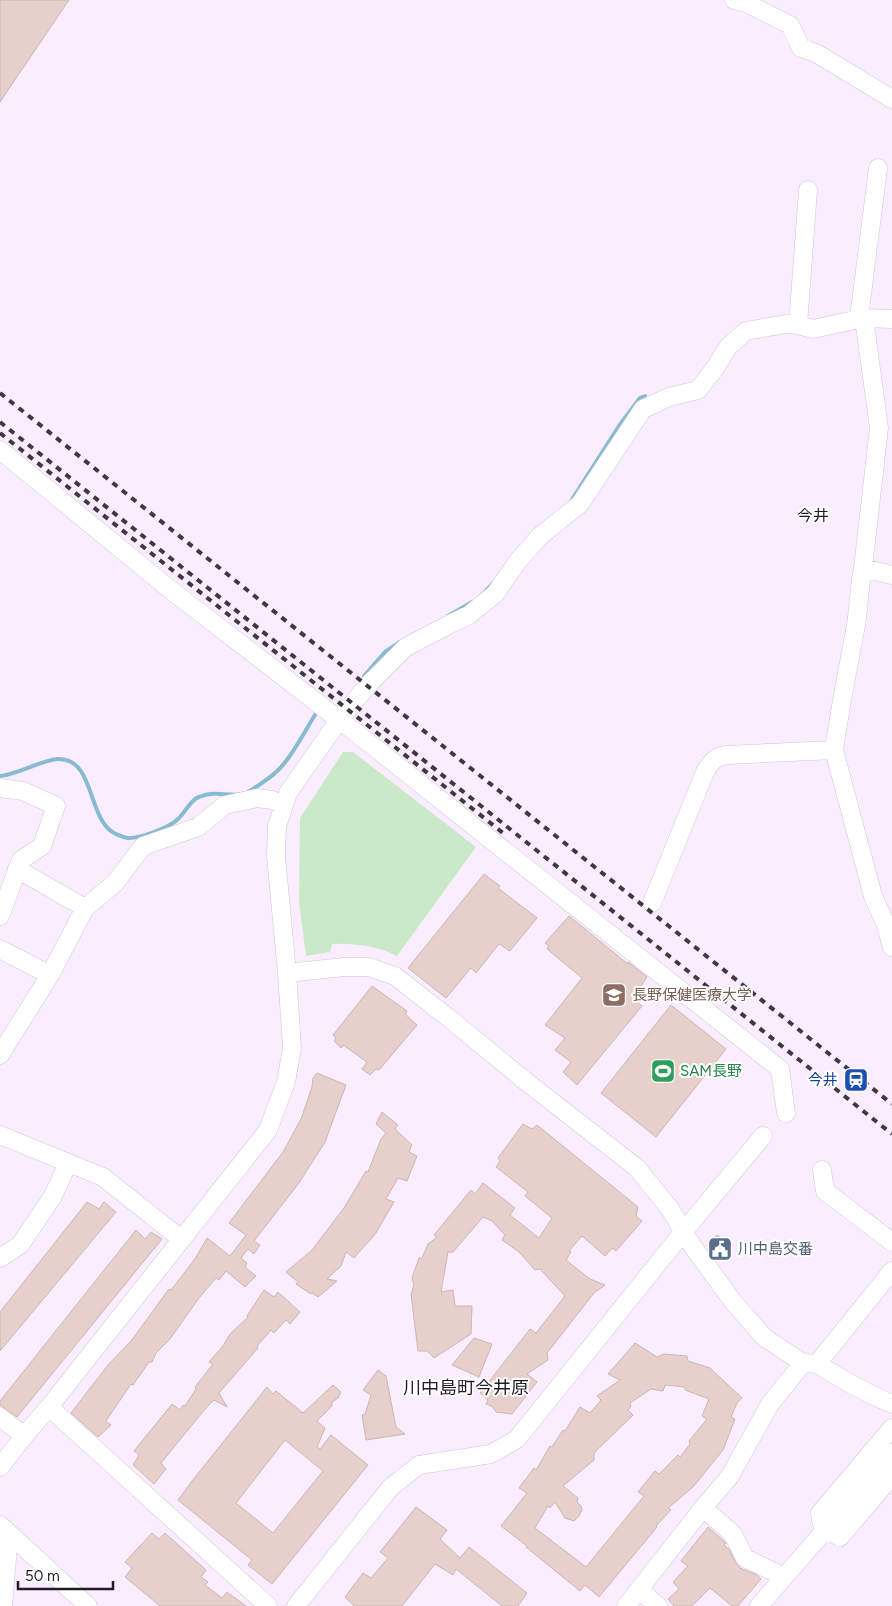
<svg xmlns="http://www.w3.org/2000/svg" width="892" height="1606" font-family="Figtree,'Noto Sans JP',sans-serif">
  <rect width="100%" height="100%" fill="#faedff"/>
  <!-- green -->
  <path fill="#cae9c9" d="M343 752H353L476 847 397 956C378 946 354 943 332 944L330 952 306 956 299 902 300 818Z"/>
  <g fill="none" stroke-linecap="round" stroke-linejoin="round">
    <!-- stream -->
    <path stroke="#88bbd0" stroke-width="4" d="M571 501 619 426 640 398 645 396
      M480 597 494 582
      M448 616 472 602
      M364 676 385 652 400 642
      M0 776C18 774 42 760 58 759 95 758 87 818 114 833 118 835 125 838 129 838 141 838 169 828 178 819 185 813 190 800 199 797 216 790 228 797 244 794 248 793 271 777 275 773 290 761 307 727 318 710"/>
  </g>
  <!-- building -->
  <path fill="#e7d0cb" stroke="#ccb6b1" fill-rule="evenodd" d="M0 0H69L0 102Z
    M484 874 500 886 498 888 537 918 510 951 499 944 476 973 471 968 446 998 408 968Z
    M569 916 628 964V962L647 977 633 998 642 1006 577 1085 563 1072 571 1062 555 1050 565 1038 545 1025 582 978 547 949 549 946 545 943Z
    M372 986 407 1011 405 1014 417 1025 379 1070 376 1069 370 1075 362 1069 367 1062 343 1045 341 1048 334 1041 336 1038 333 1035Z
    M671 1005 726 1049 656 1137 601 1093Z
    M317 1073 346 1085 325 1142 299 1183 254 1241 260 1245 254 1254 248 1249 241 1258 247 1263 245 1267 256 1276 245 1287 226 1271 219 1280 216 1278 199 1298 170 1339 156 1353 152 1362H149L133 1385 131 1384 106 1421 111 1425 98 1437 71 1413 108 1365 131 1341 169 1289 171 1290 195 1259 207 1238 230 1256 246 1235 229 1223 283 1152 301 1119 312 1087 313 1078Z
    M382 1112 398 1125 395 1129 412 1145 409 1152 417 1156 407 1181 398 1178 386 1199 394 1202 376 1233 354 1258 346 1252 341 1266 327 1279 337 1281 318 1297 312 1293 311 1294 296 1284 298 1282 286 1272 312 1250 344 1208 366 1171 368 1172 381 1139 386 1133 376 1124Z
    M523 1124 532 1129 537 1125 638 1207 636 1216 642 1221 616 1251 612 1248 605 1256 582 1236 569 1251 571 1252 566 1260 590 1279 605 1285 594 1293 547 1353 548 1360 527 1374 537 1382 512 1414 496 1412 493 1407 486 1404 488 1400 480 1393 530 1329 536 1333 565 1296 540 1269 535 1270 519 1252 502 1240 505 1235 492 1221 483 1217 453 1252H448L441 1292 453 1290 455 1306H472L471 1334 434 1358 427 1351H418L411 1294 414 1285 412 1278 419 1258H422L428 1244 437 1237 434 1235 471 1190 475 1194 483 1183 515 1208 510 1215 539 1238 552 1218 525 1196 528 1192 496 1167 500 1161 498 1158Z
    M87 1202 99 1209 104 1202 116 1212 0 1351V1312Z
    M136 1230 145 1239 151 1232 162 1239 17 1417 0 1405V1401Z
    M717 1235 732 1247 724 1259 708 1246Z
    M264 1290 274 1297 278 1292 300 1312 290 1324 286 1320 274 1333 271 1330 257 1346 258 1348 219 1393 227 1407 214 1400 206 1408 161 1463 166 1469 154 1484 133 1465 139 1455 134 1451 172 1404 180 1410 183 1405 185 1406 196 1389 195 1387 213 1364 209 1362 223 1346 230 1334 248 1317 247 1316Z
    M474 1338 492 1344 479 1377 452 1365Z
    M635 1343 657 1357 664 1354 687 1356 688 1361 710 1368 742 1398 737 1403 731 1417 735 1419 723 1450 693 1487 668 1508 671 1510 656 1526 657 1527 599 1597 585 1585 580 1591 526 1547 527 1546 501 1526 527 1493 519 1488 534 1468 536 1470 550 1446 552 1447 563 1430 565 1431 580 1407 590 1413 601 1400 597 1396 620 1380 608 1374ZM665 1385 685 1387V1390L709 1399 702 1416 707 1419 689 1441 690 1444 680 1457 678 1455 659 1474 655 1471 638 1492 644 1496 586 1567 535 1528 548 1506 550 1508 555 1502 565 1518 574 1521 579 1516 582 1510 581 1506 577 1502 578 1498 563 1486 594 1460V1453L633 1415 628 1410 631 1406 630 1403 651 1389 663 1391Z
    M378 1370 386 1376 396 1427 405 1434 366 1440 362 1415 365 1414 371 1395 363 1390Z
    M333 1385 341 1392 338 1398 332 1402V1406L317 1421 325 1428 317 1447 320 1449 331 1435 368 1465 272 1584 248 1565 252 1560 178 1500 192 1481 267 1387 273 1394 276 1391 303 1413ZM285 1440 323 1471 273 1533 236 1503Z
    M416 1507 447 1530 440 1539 460 1558 469 1547 527 1593 518 1606H502L456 1569 453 1575 435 1564 402 1606H354L345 1597 363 1573 371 1578 388 1558 380 1552Z
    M708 1527 724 1541 726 1543 724 1545 729 1549 736 1563 740 1568 757 1575 761 1579 738 1606H732L710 1588 692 1606H674L668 1599 679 1589 673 1582 688 1566 681 1561Z
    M152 1533 159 1539 165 1533 206 1570 201 1577 208 1582 205 1585 222 1598 227 1592 246 1606H160L125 1577 132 1568 125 1562Z"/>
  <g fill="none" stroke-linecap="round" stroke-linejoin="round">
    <defs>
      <path id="minor" d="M734 0 746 3 790 25 801 48 816 53 892 99
        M859 318 878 168
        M798 325 808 190
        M0 450 172 591 355 732 780 1069 786 1113
        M863 568 879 428 864 318
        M834 750 873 896 885 923 892 947
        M0 788 23 791 56 806 42 846 21 860 0 916
        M17 869 85 908
        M652 903 705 772C711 762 715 756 727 755L834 750C840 708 848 667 856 625 859 606 859 587 863 568L892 575
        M0 949 50 975 85 908 115 883 143 846 198 827 225 805 257 798 272 800 284 805
        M287 973 344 967H369L395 976 450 1019 524 1080 637 1168 670 1209 691 1244 734 1303 765 1338 803 1363 817 1364 892 1271
        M0 1055 50 975
        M0 1135 103 1177 181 1239
        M822 1170 825 1191 892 1242
        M0 1258 20 1245 53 1196 68 1163
        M817 1364C841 1379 866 1393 892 1404
        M49 1407 268 1606
        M0 1417 24 1436
        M892 1428 820 1513C821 1530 825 1530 840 1537L892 1476
        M0 1467 24 1436 49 1407 268 1130 286 1082 292 1048 287 973 276 856 277 826 288 793 339 720 367 686 406 647 452 623 469 615 495 594 518 561 540 536 580 504 643 409 669 397 698 390 715 368 728 347 746 331 786 324 798 325 813 329 864 318 892 319
        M703 1508 733 1534 745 1558 776 1573
        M0 1525 88 1606
        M639 1590 658 1606
        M3 1606 9 1534
        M296 1606 391 1487 419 1465 491 1454 517 1439 684 1231 763 1136
        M626 1606 703 1508 730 1476 770 1404 803 1363
        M759 1606 892 1453"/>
    </defs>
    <!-- minor casing -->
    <use href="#minor" stroke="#d1c5d6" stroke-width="19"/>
    <!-- minor -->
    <use href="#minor" stroke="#fff" stroke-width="18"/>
    <!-- rail -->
    <path stroke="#3e383f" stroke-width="4" stroke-dasharray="6 6" stroke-linecap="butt" d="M0 393 892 1104
      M0 422 892 1134
      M0 433 503 833"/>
  </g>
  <!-- icons -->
  <defs>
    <symbol id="university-square" viewBox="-11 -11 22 22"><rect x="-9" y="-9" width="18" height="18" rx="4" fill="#8d6e63" stroke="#fff"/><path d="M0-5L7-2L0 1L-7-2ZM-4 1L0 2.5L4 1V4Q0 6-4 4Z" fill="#fff"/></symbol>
    <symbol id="stadium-square" viewBox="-11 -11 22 22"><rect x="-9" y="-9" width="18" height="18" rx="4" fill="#2e9e5b" stroke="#fff"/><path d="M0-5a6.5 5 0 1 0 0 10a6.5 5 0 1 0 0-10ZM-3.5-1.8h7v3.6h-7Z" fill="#fff"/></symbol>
    <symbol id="station-square" viewBox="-11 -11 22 22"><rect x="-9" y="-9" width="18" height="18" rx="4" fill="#1a4fb4" stroke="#fff"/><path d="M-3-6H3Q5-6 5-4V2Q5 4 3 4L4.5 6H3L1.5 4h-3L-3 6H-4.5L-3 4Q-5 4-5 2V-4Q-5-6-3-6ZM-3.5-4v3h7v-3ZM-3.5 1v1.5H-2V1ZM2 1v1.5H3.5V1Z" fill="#fff"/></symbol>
    <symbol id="civic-square" viewBox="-11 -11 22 22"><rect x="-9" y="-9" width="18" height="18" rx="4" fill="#5c6f8a" stroke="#fff"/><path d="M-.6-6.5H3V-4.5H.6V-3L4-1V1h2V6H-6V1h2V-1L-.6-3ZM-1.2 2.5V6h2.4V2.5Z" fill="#fff"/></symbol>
  </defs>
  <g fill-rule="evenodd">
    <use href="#university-square" x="600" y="981" width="28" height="28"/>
    <use href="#stadium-square" x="649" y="1057" width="28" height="28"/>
    <use href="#station-square" x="842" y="1066" width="28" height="28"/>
    <use href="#civic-square" x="706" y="1235" width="28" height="28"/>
  </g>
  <g text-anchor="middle" stroke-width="4" stroke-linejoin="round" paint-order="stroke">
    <!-- education labels -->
    <g font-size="15" fill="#785e54" stroke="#fff" text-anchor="start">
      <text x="632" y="1000">長野保健医療大学</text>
    </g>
    <!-- leisure labels -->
    <g font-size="15" fill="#27864d" stroke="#fff" text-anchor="start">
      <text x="680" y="1076">SAM長野</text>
    </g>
    <!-- transit labels -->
    <g font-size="15" fill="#164399" stroke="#fff" text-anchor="end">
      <text x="838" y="1085">今井</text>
    </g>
    <!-- service labels -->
    <g font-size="15" fill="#4e5e75" stroke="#fff" text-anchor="start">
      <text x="738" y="1254">川中島交番</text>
    </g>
    <!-- neighbourhood labels -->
    <g font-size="16" fill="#211c22" stroke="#fff">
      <text x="813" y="521">今井</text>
    </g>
    <!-- quarter labels -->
    <g font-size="18" fill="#211c22" stroke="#fff">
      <text x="466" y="1394">川中島町今井原</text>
    </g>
  </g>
  <!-- scale -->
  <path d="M18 1581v8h95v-8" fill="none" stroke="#211c22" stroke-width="2.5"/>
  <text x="25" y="1581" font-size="15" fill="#211c22" stroke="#ffffff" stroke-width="4" paint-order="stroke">50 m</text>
</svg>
